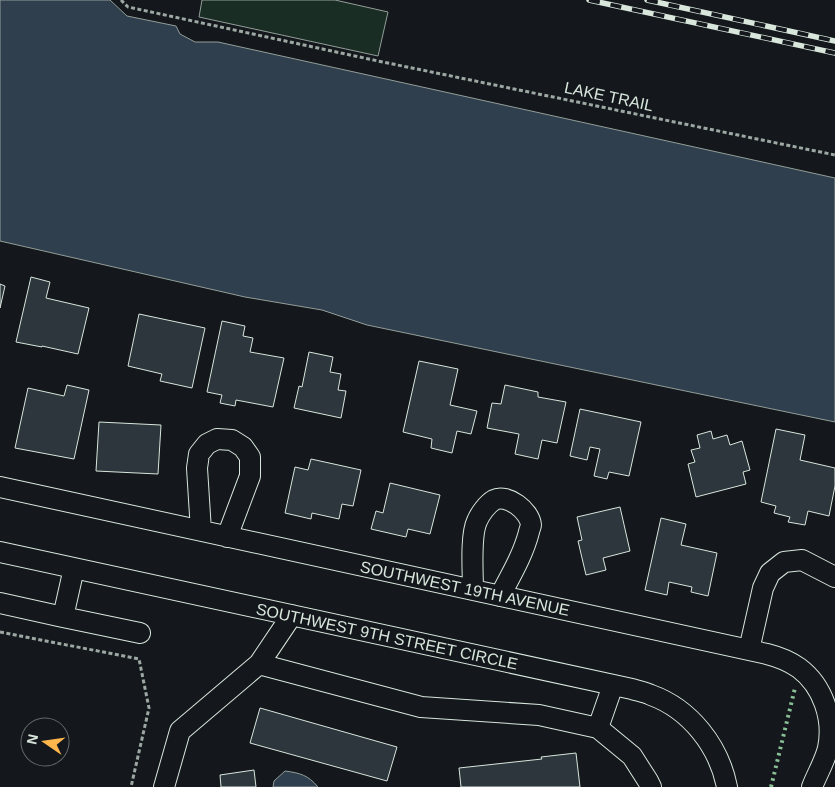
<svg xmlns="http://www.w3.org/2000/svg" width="835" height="787" font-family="Arial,sans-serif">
  <rect width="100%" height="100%" fill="#14181c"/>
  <!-- green -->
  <path fill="#1a2d24" stroke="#939e99" d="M202 0H335L388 12 378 56 199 17Z"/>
  <!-- water -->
  <path fill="#2f3f4d" stroke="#939e99" d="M0 0H110L127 16 176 26 180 34 195 42H218L835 178V422L367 325 322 310 245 297 0 241Z
    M285 771C300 773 308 775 318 787H273L274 781Z"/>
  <!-- building -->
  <path fill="#2c363c" stroke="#d8e6dc" d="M31 277 50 282 46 298 89 308 78 354 42 346V347L16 342Z
    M0 284 5 286 0 308Z
    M139 314 205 328 192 388 160 381 162 374 128 366Z
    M222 321 245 326 243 336 253 338 250 352 284 358 273 407 236 400 235 406 220 403 222 395 207 392Z
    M309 352 333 357 330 372 341 374 338 390 346 391 341 418 294 408 299 386 302 387Z
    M419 361 458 369 450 405 477 411 471 434 457 431 452 453 431 448 432 439 403 432Z
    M67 385 89 390 74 459 15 448 28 388 64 396Z
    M505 385 538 392V397L566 402 557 443 542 440 538 459 515 454 519 434 487 428 492 403 501 404Z
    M580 409 641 422 629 476 609 472 607 479 594 476 600 449 590 447 587 460 570 456Z
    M99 422 161 425 158 474 96 471Z
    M776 429 805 435 800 460 835 468V486L829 516 808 511 805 525 788 522 790 517 774 513 776 506 761 502Z
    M711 431 713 439 727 435 730 445 742 441 750 470 743 472 746 484 696 497 688 464 695 462 691 450 700 448 697 435Z
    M311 459 361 470 353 506 342 504 339 519 312 513 311 519 285 513 295 467 308 470Z
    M390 483 440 495 430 534 408 529 406 537 371 529 376 511 383 513Z
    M620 507 630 551 603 558 606 570 586 575 578 541 582 540 577 517Z
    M661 518 686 524 681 545 717 553 708 596 691 592 692 587 669 582 667 595 645 590Z
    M260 708 397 747 387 781 250 743Z
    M576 753 580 787H461L459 768 542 759 541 757Z
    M254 770 256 787H221L220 775Z"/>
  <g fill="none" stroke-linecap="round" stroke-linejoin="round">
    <defs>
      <path id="minor" d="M0 487 767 654C779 657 789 661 799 668 823 686 834 719 828 748 825 761 817 774 812 787
        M201 531 197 468 199 454 207 444 217 439 232 440 243 447 250 457V476L227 537
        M0 552 632 689C638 691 645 692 651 695 690 709 719 746 727 787
        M74 568 63 617 140 633
        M473 590C473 573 470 536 477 521 480 514 487 504 494 500 507 493 530 511 531 525 531 527 529 530 529 532 523 555 511 575 500 596
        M0 603 63 617
        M292 615 259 664 421 707 539 715 598 728
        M749 650 763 588 770 573 784 562 802 560 835 577
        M613 685 598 728 632 756 648 781 651 787
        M164 787 180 731 259 664"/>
    </defs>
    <!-- minor casing -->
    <use href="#minor" stroke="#d8e6dc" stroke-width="22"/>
    <!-- path -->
    <path stroke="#9da8a2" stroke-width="3" stroke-dasharray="4 2.5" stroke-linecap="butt" d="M121 0 128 7 378 61 835 155
      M0 632 139 659 149 708 131 787"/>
    <!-- minor -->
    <use href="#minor" stroke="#14181c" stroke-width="20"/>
    <defs>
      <path id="rail" d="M589 0 835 53
        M647 0 835 41"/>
    </defs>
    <!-- rail casing -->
    <use href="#rail" stroke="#d8e6dc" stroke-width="5.5"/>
    <!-- rail -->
    <use href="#rail" stroke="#14181c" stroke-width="4" stroke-dasharray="11" stroke-linecap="butt"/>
    <!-- hedge -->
    <path stroke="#8ac095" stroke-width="4" stroke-dasharray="2.5 4" stroke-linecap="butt" d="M771 787 795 688"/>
  </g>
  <g text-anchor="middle" stroke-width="4" stroke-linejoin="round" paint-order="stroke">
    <!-- street labels -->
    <g font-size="16" fill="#d8e6dc" stroke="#14181c">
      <text transform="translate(609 96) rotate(12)" y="6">LAKE TRAIL</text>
      <text transform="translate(465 588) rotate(12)" y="6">SOUTHWEST 19TH AVENUE</text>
      <text transform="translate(387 636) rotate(12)" y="6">SOUTHWEST 9TH STREET CIRCLE</text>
    </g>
  </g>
  <!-- north arrow -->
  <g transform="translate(45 742) rotate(283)"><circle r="24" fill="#14181c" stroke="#626a69"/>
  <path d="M0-4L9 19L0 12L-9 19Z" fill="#ffb74d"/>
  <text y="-8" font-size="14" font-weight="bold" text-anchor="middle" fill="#d8e6dc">N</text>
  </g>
</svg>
